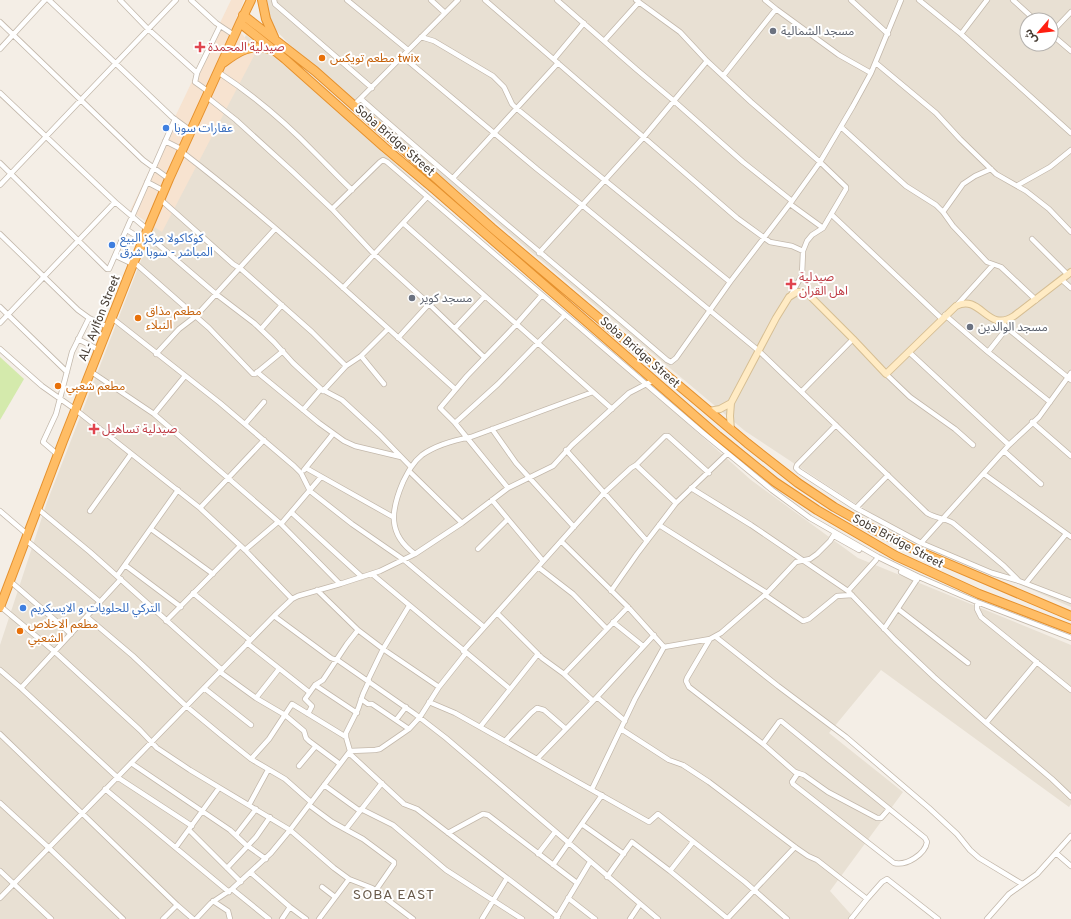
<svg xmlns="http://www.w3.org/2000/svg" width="1071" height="919" font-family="Overpass,'Noto Sans Arabic',sans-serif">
  <rect width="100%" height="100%" fill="#f4eee6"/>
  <!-- residential -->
  <path fill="#e8e0d3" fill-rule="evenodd" d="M265 0H1071V607L953 555 900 530 848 499 745 431 424 162 289 44 272 26 267 13ZM1027 20H1051V44H1027Z
    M246 35 289 69 751 480 858 558 1071 645V804L1069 807 881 670 829 733 903 792 830 891 855 919H0V645L47 502 152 232 218 91Z"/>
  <!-- commercial -->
  <path fill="#f7e3d0" d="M231 0H244L234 27 243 35 256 52 162 232 130 211Z"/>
  <!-- green -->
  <path fill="#d4eaac" d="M0 357 24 379 0 420Z"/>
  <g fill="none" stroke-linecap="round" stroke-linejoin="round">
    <defs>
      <path id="street" d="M49 0 172 117 191 131
        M120 0 148 29 197 73 195 82 209 92
        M191 0 216 23 234 35
        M274 0 275 4 372 88
        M347 0 408 50
        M431 0 445 13
        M485 0 737 218 770 242 792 246 803 251
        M557 0 636 69 674 101 743 162 792 201
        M636 0 680 32 707 61 751 102 820 162 846 187V189L823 228 812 235 807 241 803 251 802 275 791 295
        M765 0 776 9
        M851 0 888 34
        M919 0 961 34 1071 133
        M1013 0 1035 20
        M0 22 143 160 169 179
        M1051 33 1071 12
        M961 34 987 0
        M1051 34 1071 51
        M421 37 434 41 493 76 504 87 512 104 516 108 730 282
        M604 41 639 2
        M0 49 45 0
        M402 56 537 169 582 205 759 351 927 513C935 518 944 518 953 523L1004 566 1019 581
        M554 59 584 23
        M876 63 936 113 960 139 996 174 1026 191 1049 209 1071 232
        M218 72C253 95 286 123 315 153 328 166 339 178 352 190
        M197 73 220 26
        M723 76 776 9 839 55 871 73
        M0 93 115 202 148 230
        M207 97 236 120 293 172 332 209 374 254 429 304 484 357
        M361 99C461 188 565 272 667 360L671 362 676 358 730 282 792 201 820 162 853 106 871 73 901 0
        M354 105 458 0
        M841 127 906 186 936 205 943 212 953 226 987 262 1001 267 1036 300
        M165 141 183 150
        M182 152C278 226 365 308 455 389
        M0 163 107 269H109L175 119
        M453 178 558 63
        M147 182 164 191
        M0 185 176 0
        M1018 185 1050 167 1071 150
        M160 199 233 264 241 269 312 332 346 366
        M790 204 823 228
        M332 209 380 162 383 160 387 162 703 433 772 490 810 518 878 557 919 577 977 602 1071 638
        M943 212 963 184 975 176 991 169
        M832 215 942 319
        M403 223 612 409
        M127 230 143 240
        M0 234 78 310 89 318 108 327
        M146 234 216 294 254 323 274 342 293 363 321 389 342 400 380 435 411 467
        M1032 239 1068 275
        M539 253 643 138 707 61
        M116 256 133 264
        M134 262 209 328 253 374H255L283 351
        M1062 280 1071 288
        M343 288 427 197
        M956 306 993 265
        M0 307 67 372
        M945 315 988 352
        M112 318 220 403 294 466 301 473 310 491 352 524 404 560 484 627
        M1001 321 1007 328 1071 380
        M0 323 115 202
        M455 328 485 296
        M1007 328 988 352 1050 402
        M261 329 282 305
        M398 338 429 304
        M78 339 99 350
        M0 349 42 386 76 410 200 508 245 550 292 599
        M909 352 1009 445
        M156 354 179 329 196 316 275 229
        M361 356 384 384
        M90 371 154 414 281 524 340 584
        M257 372 319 423 344 441 355 446 401 457
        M886 374 910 397 955 429 973 445
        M323 391 346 366 361 356 388 329
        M802 391 853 339
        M303 410 321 389
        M154 414 185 376
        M1032 422 1071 456
        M455 423 498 384 565 315
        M245 424 264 402
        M836 425 797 465 796 468 799 471 856 508 921 543 992 573 1019 581 1071 601
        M492 429 516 463 574 527
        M566 450 647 541
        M1004 451 1041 484
        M58 455 43 442 56 414 72 352 89 318
        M636 465 676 503
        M306 468 393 517
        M304 470 333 434
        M409 471 462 523
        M984 474 1071 537
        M508 488 455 423 440 408 467 376 513 328 542 295
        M691 488 751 525 848 591 895 640 934 677 986 723 1052 779 1071 797
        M492 500 543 561
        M200 508 264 440
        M856 508 888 475
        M38 509 90 552 222 670
        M0 511 28 535
        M90 511 131 454
        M292 513 362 577
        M281 524 321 477
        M659 525 767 593
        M151 529 213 574
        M834 536 859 550
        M26 540 100 602
        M561 541 628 607 664 647
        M921 543 1009 445 1039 417 1071 373
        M478 549 507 520
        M245 550 278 522
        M415 554C387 534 391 510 403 482 408 472 413 462 422 455 436 445 455 440 471 437L593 392
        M125 565 181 607
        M538 567 573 594 606 628
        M901 572 917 580
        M372 574 510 689
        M117 576 178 490
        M10 581 71 634
        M1026 583 1066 534
        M317 590 358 630 383 649 439 687
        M611 591 637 554 676 503 727 454
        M848 591 876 560
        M193 593 250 640
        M765 595 803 621 809 619 837 596 852 595
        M977 602V609L981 617 1071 690
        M0 606 55 652 140 730 157 748 190 770 290 830 334 868 349 879 372 888 413 919
        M898 609 968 663
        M497 613 542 658 564 674
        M274 616 331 658 339 661 415 714 446 738 658 919
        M87 617 133 656 186 706 221 735 251 759 285 779 311 802
        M166 621 240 546
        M613 622 643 646
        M884 629 918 578
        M716 637 778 686 846 737 929 808 957 834 970 850 979 858 1022 884
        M710 639 687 678 686 681 689 687 763 744 795 772 804 775 828 792 877 818H881L889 809
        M247 643 309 692
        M664 647 710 639 721 633 767 593 796 562 810 559 817 554 830 541 835 533
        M463 651 604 493 631 468 636 465 665 436H668L709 473
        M0 670 21 688 121 579
        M220 672 256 698 285 715 304 731 306 738 309 741 340 764
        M368 680 383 649 409 606
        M315 685 357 713
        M21 688 117 777 192 826
        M204 688 251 725
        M597 697 654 635
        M256 698 279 669
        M361 699 368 704H372L409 729
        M593 701 564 674 628 607
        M429 702 455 713 649 822 658 814 745 882 787 919
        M308 714 312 706 305 699 315 685 323 680 347 644 358 630
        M396 720 406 707
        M986 723 1037 662
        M480 727 538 654
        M621 729 669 760 683 765 709 782 795 847 808 856 817 860 867 899 882 882 887 879 938 919
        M0 734 177 905 193 919
        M505 741 531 713 537 708 544 710 566 729
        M763 744 779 722 781 721 925 838 927 842C925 854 907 866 894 863L793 784 792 782 798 773
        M350 751 375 750 380 749 409 729 420 717 439 687 466 653
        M349 753 404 804 417 809 558 917
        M251 759 269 739 292 704 346 737
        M537 759 597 697 625 721
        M131 763 230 830 245 844 266 859
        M299 766 315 747
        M324 785 360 811
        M105 789 229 892
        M592 789 635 699 664 647
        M0 803 49 848 123 919
        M249 805 268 770
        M309 805 332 822 363 839 394 862V864L376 890
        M361 809 393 825 446 870 522 919
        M583 825 624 854
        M346 829 382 783
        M189 830 241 882
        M448 833 483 814 488 815 577 883
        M236 835 256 809
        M176 847 219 788
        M1056 853 1071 866
        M538 854 555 832
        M553 865 602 795
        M227 868 256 837 270 817
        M0 871 51 919
        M670 871 728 919
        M251 873 290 907 306 919
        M607 877 632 842 670 871 693 842
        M322 887 335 897
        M232 889 269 919
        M0 898 274 616 292 599 298 596 340 584 380 571 415 554 462 523 508 488 553 466 572 445 629 393 654 380
        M568 898 595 919
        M213 901 228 911 230 919
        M163 919 177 905
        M196 919 211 903 232 889 271 853 290 830 350 751 346 737V733L358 709 363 694 369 681
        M282 919 290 907
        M319 919 349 879
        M482 919 507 878
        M556 919 590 862
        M630 919 640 904
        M727 919 795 847
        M851 919 867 899
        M987 919 1009 894 1037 874 1071 836"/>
      <path id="secondary" d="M709 411 720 409 731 403
        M731 430 730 416 731 403 776 318 789 297 797 292H802L810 296 853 339 886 374 956 306C981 293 987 334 1014 316L1071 272"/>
      <path id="highway" d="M262 0 266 19 274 37
        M243 15 315 71 492 228 747 443 798 483 834 507 873 529 911 548 1071 616
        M240 23 285 59 384 147 434 189 718 436 775 482 817 510 896 556 979 594 1071 629
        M223 63C239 51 250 44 270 49
        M0 607 63 441 133 264 169 179 240 23 251 0"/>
    </defs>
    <!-- street casing -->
    <use href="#street" stroke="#c3b8ab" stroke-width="6"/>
    <!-- secondary casing -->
    <use href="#secondary" stroke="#d6be93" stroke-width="8"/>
    <!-- highway casing -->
    <use href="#highway" stroke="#e5912e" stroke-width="10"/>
    <!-- street -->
    <use href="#street" stroke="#fff" stroke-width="4.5"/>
    <!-- secondary -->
    <use href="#secondary" stroke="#ffebc4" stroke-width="6"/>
    <!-- highway -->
    <use href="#highway" stroke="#ffbd65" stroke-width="8"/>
  </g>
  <!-- markers -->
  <g fill="#6b7280" stroke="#fff" stroke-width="1.5">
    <circle cx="773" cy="31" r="4"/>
    <circle cx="412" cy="298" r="4"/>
    <circle cx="970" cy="327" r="4"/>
  </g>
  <g fill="#e0444e" stroke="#fff" stroke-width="1.5">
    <path d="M198 41h4v4h4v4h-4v4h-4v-4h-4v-4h4z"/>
    <path d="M789 278h4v4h4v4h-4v4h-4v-4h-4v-4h4z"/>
    <path d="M92 423h4v4h4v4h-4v4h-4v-4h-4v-4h4z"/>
  </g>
  <g fill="#e8710a" stroke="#fff" stroke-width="1.5">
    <circle cx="322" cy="58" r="4"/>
    <circle cx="138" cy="318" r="4"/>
    <circle cx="58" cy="386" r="4"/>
    <circle cx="20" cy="631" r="4"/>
  </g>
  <g fill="#3f7fe0" stroke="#fff" stroke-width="1.5">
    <circle cx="166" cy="128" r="4"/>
    <circle cx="112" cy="245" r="4"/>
    <circle cx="23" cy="608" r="4"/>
  </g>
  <g text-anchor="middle" stroke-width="4" stroke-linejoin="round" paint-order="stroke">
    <!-- worship labels -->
    <g font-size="12" fill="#5b616d" stroke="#fff" text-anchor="start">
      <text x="781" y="35">مسجد الشمالية</text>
      <text x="420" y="302">مسجد كوير</text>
      <text x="978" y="331">مسجد الوالدين</text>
    </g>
    <!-- health labels -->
    <g font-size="12" fill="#be3a42" stroke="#fff" text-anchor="start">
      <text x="208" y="51">صيدلية المحمدة</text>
      <text x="799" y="281">صيدلية<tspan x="799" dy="14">اهل القران</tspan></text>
      <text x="102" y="433">صيدلية تساهيل</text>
    </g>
    <!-- food labels -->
    <g font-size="12" fill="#c56008" stroke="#fff" text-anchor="start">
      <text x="330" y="62">مطعم تويكس twix</text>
      <text x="146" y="315">مطعم مذاق<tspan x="146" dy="14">النبلاء</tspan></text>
      <text x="66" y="390">مطعم شعبي</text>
      <text x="28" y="628">مطعم الاخلاص<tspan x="28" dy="14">الشعبي</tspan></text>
    </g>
    <!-- shop labels -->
    <g font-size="12" fill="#366cbe" stroke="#fff" text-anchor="start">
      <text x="174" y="132">عقارات سوبا</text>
      <text x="120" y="242">كوكاكولا مركز البيع<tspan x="120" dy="14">المباشر - سوبا شرق</tspan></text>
      <text x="31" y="612">التركي للحلويات و الايسكريم</text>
    </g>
    <!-- street labels -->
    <g font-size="12" fill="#473e35" stroke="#fff">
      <text transform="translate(395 140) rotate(41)" y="4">Soba Bridge Street</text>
      <text transform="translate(99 318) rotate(-68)" y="4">AL- Aylfon Street</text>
      <text transform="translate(640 352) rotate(41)" y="4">Soba Bridge Street</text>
      <text transform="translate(898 541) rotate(28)" y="4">Soba Bridge Street</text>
    </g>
    <!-- quarter labels -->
    <g font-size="14" letter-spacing="1" fill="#6a5b4b" stroke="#fff">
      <text x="394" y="899">SOBA EAST</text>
    </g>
  </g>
  <!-- north arrow -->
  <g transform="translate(1039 32) rotate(242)"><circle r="19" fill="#ffffff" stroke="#b5b2ae"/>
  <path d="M0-3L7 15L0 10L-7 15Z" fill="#ff1f11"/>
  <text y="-6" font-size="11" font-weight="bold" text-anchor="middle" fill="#473e35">ش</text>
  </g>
</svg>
